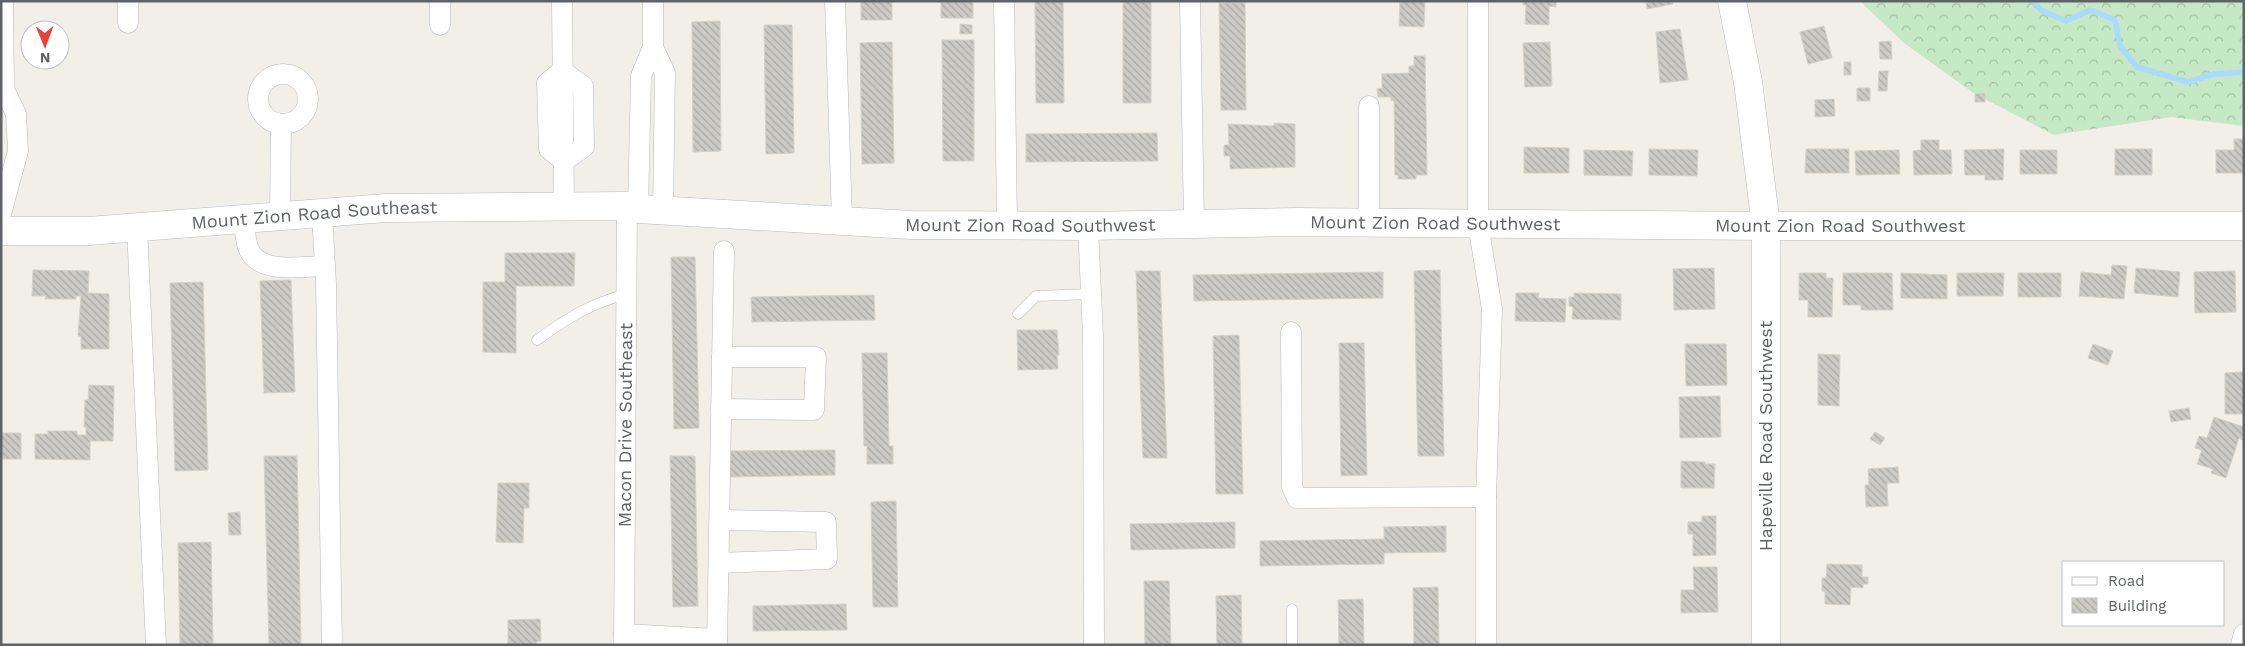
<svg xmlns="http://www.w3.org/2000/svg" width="2245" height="646" font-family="'Work Sans',sans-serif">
  <defs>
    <pattern id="forest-crowns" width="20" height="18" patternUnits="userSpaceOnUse" patternTransform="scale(1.25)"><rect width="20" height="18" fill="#c5e8c5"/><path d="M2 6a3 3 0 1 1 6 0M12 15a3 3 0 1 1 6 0" fill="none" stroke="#a3c0a4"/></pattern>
    <pattern id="building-back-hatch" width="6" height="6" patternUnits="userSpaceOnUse" patternTransform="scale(1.25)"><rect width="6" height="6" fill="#cccac5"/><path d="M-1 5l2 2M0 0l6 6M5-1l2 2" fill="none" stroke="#a9a8a4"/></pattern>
  </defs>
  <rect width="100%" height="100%" fill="#f1efe8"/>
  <!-- forest -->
  <path fill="url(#forest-crowns)" d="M1860 1H2244V126L2171 117 2054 135 1975 94 1904 43Z"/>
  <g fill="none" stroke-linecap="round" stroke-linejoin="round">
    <!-- stream -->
    <path stroke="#aadaff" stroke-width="5.5" d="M2033 1 2041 10 2066 21 2090 10 2115 20 2120 46 2137 67 2188 82 2214 74 2244 72"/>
  </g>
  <!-- building -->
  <path fill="url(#building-back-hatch)" stroke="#d6d1c6" d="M861 1H892V20H861Z
    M941 1H973V18H941Z
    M1035 1H1063L1064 103H1036Z
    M1123 1H1151V103H1123Z
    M1400 1H1425L1424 27 1399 26Z
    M1523 1H1556V7L1549 6V25L1525 24 1526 5H1523Z
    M1646 1H1672L1673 4 1647 9Z
    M1219 3H1245L1246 110H1221Z
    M720 21 721 151 693 152 692 22Z
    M960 24 972 25V34H960Z
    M764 25H792L794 153 766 154Z
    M1824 26 1832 58 1808 64 1800 32Z
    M1680 29 1688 80 1660 83 1656 32Z
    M942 40H974V161H943Z
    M1891 41 1892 59H1880L1879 42Z
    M892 42 894 163 862 164 860 43Z
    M1550 42 1552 86 1525 87 1523 43Z
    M1414 56H1425L1427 175H1416V179H1398V175H1395L1394 101H1391V97H1378L1377 89 1382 88V74L1409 73V66H1414Z
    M1844 62H1851V75H1844Z
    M1879 71H1888L1887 91H1878Z
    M1857 88H1870V101H1857Z
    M1985 93V102H1975V94Z
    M1834 99 1835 116 1815 117V100Z
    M1274 123 1295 124V167L1230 169V156H1224V145H1229L1228 124 1274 126Z
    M1157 133 1158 161 1026 162V134Z
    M2234 139H2244V173H2216V150H2234Z
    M1921 140H1939V150H1951L1952 174 1914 175 1913 151 1921 150Z
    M1524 147 1569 148V173H1524Z
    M1649 149 1698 150 1697 176 1649 175Z
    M1806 149H1849V173H1805Z
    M2004 149 2003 180H1985V175H1965L1964 150Z
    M2115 149H2152V175H2115Z
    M1584 150 1633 151 1632 176 1584 175Z
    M1899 150 1900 174 1856 175 1855 151Z
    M2020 150H2057V174H2020Z
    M505 253H575L574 286H516V353L483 352V282H505Z
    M671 257H695L699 428 674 429Z
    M2112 265 2127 266 2124 299 2079 296 2081 272 2111 275Z
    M1714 268 1715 309 1674 310 1673 269Z
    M2136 268 2180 272 2178 297 2134 293Z
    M33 270 89 271 88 293 109 294V349H81V336H78L81 296H76V299H45L46 296H32Z
    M1440 270 1444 456H1418L1414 271Z
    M1136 271H1160L1167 458H1143Z
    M2235 271 2236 312 2195 313 2194 272Z
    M1383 272V298L1194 301 1193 275Z
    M1799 273H1826V278H1833L1832 317H1808V300H1799Z
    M1843 273H1892L1893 310H1861V305H1843Z
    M1901 273 1947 275V299L1901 298Z
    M1957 273H2004L2003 296H1957Z
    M2018 273H2061V297H2018Z
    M291 280 295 392 264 393 260 281Z
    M203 282 208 470 175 471 170 283Z
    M1516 293H1539L1538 298 1566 299 1565 322 1515 321Z
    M1574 293 1621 294V320L1572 319 1573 307 1569 306V297H1574Z
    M874 295 875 320 752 322 751 297Z
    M1017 330H1057L1059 355H1057L1058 369 1018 370Z
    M1239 335 1243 494H1216L1213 336Z
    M1339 343H1364L1367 475 1341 476Z
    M1685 344H1726L1727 385 1686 386Z
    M2093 344 2113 351 2108 365 2088 358Z
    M862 353H887L889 446H893V464H867V446H864Z
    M1818 354 1840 355 1839 406 1818 405Z
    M2244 372V414H2225V373Z
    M89 385 114 386 113 441H90V460L35 459V434H48V431H77V435H86V427H84L85 400H88Z
    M1720 396 1721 437 1680 438 1679 397Z
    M2189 408 2191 419 2171 422 2169 411Z
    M2214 417 2244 427 2242 440 2239 438 2226 478 2211 473 2213 469 2197 464 2202 450 2195 448 2199 436 2207 438Z
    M1875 432 1885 438 1880 445 1870 439Z
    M1 433H21V459H1Z
    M835 450V475L730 477 729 451Z
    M264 456H297L301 645H269Z
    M670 456H695L698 606 673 607Z
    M1681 461 1705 462V464H1715L1714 488H1681Z
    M1898 467 1899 483H1887L1888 506 1866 507 1865 485H1869L1868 469Z
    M498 483H529V508H524L523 543 496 542Z
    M896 501 898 607H873L871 502Z
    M240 512 241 535H229L228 513Z
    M1702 516H1716V555L1693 556V534H1688V522H1702Z
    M1235 522V548L1131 550 1130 524Z
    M1446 526V552L1384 553V564L1260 566V541L1384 539V527Z
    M211 542 213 645H180L178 543Z
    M1827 564 1862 565V577H1868V584H1863V588L1851 587 1850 605 1825 604V592L1822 591V578H1826Z
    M1693 567H1717L1718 612 1681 613V590H1694Z
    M1144 581H1169L1171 645H1145Z
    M1438 587 1439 645H1414L1413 588Z
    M1241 595 1242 645H1217L1216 596Z
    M1363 599 1364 645H1339L1338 600Z
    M846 604 847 630 753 631V606Z
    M540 619 541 641 536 642V645H508V620Z"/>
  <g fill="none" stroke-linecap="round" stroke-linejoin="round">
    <defs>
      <path id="lane" d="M1018 314 1036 296 1090 294
        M537 340C569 317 588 305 626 294
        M1292 609V645"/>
      <g id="street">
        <path d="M562 1 564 207"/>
        <path d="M835 1 842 220"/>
        <path d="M1004 1 1007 224"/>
        <path d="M1190 1 1194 223"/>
        <path d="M1478 1V224L1492 309 1486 497V645"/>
        <path d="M128 23V1"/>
        <path d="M440 25V1"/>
        <path d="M653 47 665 73 663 210"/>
        <path d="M562 71 583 86 584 147 564 161"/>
        <path d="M562 71 547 83 549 149 564 161"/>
        <circle cx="283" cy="99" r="25"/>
        <path d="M1369 106V223"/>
        <path d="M638 209 641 76 653 47V1"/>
        <path d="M322 213 326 284 332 645"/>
        <path d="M1 214 18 151 16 114 4 89 3 1"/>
        <path d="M280 216 281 124"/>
        <path d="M244 219C245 228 245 242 249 250 261 275 302 266 325 266"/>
        <path d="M1088 226 1093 337 1094 645"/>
        <path d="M137 227 156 645"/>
        <path d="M1291 332 1292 487 1297 498 1486 497"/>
        <path d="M721 409 814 410 816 357H722"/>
        <path d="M719 563 827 559 826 522 720 520"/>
        <path d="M624 634 717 639"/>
        <path id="s1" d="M624 645 627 206"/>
        <path d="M717 645 724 251"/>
        <path d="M2241 645 2244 634"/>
      </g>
      <g id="secondary">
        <path d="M1732 1 1748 82 1766 226V645"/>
        <path id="s2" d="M1 231H89L386 208 627 206 638 209 911 225 1088 226 1296 222 1766 226H2244"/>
      </g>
    </defs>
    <!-- lane casing -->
    <use href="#lane" stroke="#b5b8bc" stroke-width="11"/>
    <!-- street casing -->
    <use href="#street" stroke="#b5b8bc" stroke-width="21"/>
    <!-- secondary casing -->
    <use href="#secondary" stroke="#b6babf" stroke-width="29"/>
    <!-- lane -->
    <use href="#lane" stroke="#fff" stroke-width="10"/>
    <!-- street -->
    <use href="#street" stroke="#fff" stroke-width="20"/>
    <!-- secondary -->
    <use href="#secondary" stroke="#fff" stroke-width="28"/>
  </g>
  <g text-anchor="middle" stroke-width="4" stroke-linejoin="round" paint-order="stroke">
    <!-- street labels -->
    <g font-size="18" fill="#5f6368" stroke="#fff">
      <text dy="6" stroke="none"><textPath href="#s2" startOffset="314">Mount Zion Road Southeast</textPath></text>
      <text dy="6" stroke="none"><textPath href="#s2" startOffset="1031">Mount Zion Road Southwest</textPath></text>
      <text dy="6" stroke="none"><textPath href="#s2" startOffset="1436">Mount Zion Road Southwest</textPath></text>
      <text dy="6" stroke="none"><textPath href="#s2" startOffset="1841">Mount Zion Road Southwest</textPath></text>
      <text dy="6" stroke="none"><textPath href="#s1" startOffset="220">Macon Drive Southeast</textPath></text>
      <text transform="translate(1766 436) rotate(-90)" y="6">Hapeville Road Southwest</text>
    </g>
  </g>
  <!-- border -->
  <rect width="2245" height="646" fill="none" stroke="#5f6368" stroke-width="5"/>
  <!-- legend -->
  <rect x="2062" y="561" width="162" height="65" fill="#ffffff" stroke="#bfc1c3"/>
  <rect x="2072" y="577" width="25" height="8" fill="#ffffff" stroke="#bfc1c3"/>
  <text x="2108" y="586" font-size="15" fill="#5f6368">Road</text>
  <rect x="2072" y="598" width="25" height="15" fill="url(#building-back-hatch)" stroke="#bfc1c3"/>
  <text x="2108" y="611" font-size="15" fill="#5f6368">Building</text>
  <!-- north arrow -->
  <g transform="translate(45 45) rotate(179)"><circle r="24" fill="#ffffff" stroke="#bfc1c3"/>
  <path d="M0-4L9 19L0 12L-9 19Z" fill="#ea4335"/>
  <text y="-8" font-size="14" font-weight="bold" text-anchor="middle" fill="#5f6368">N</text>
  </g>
</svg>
